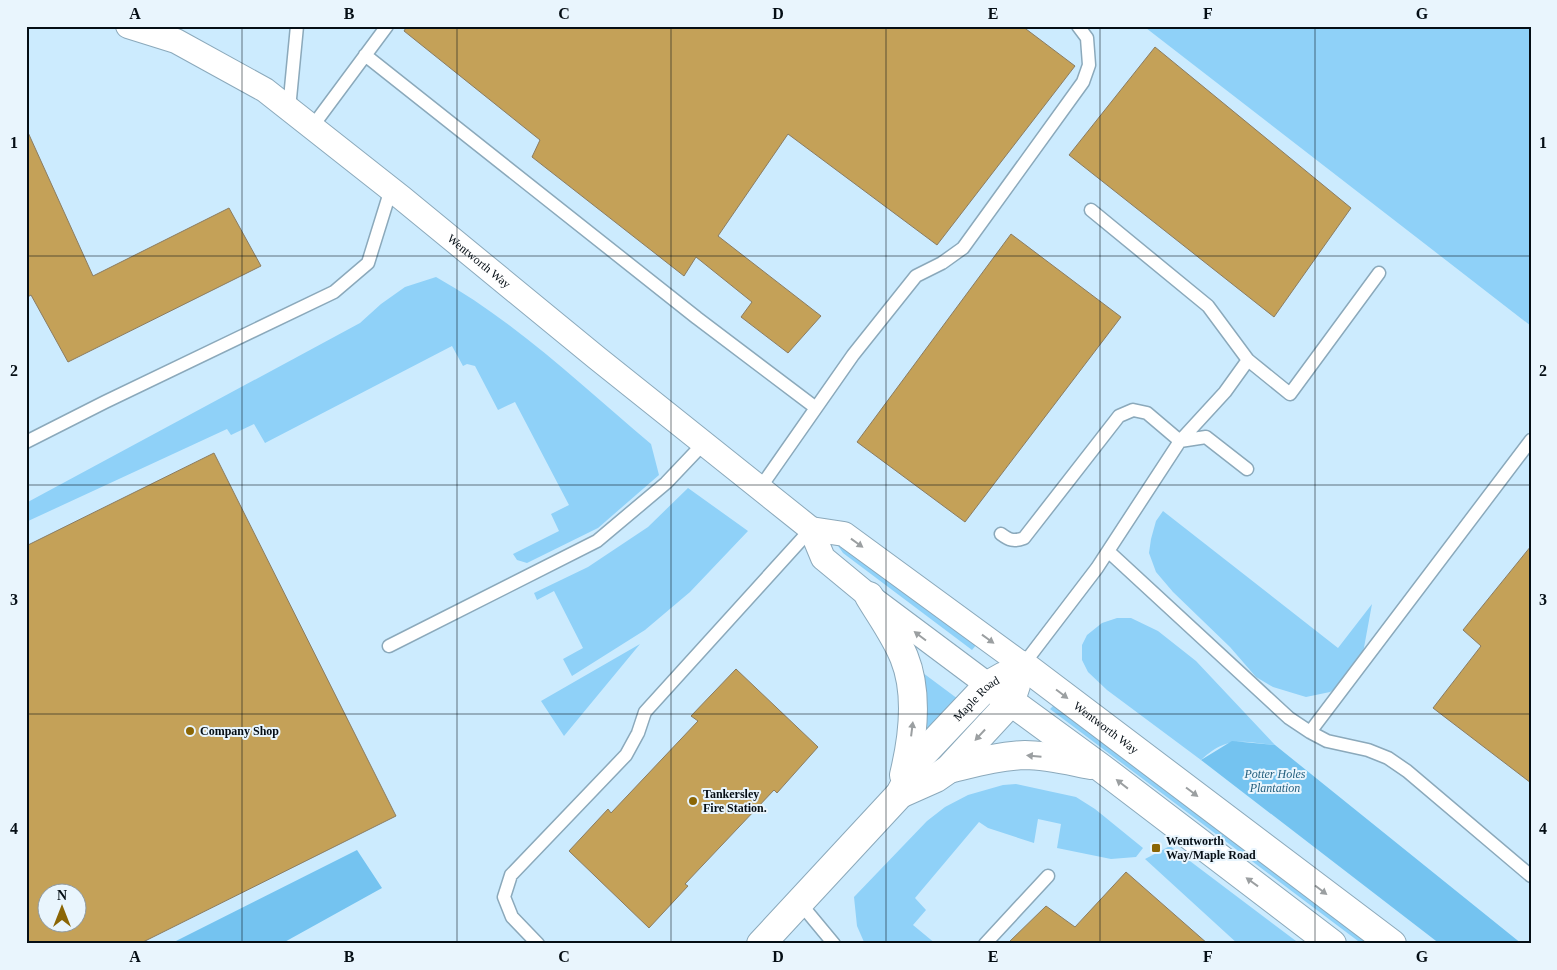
<svg xmlns="http://www.w3.org/2000/svg" width="1557" height="970" font-family="Georgia,serif">
  <rect width="100%" height="100%" fill="#ccebfe"/>
  <!-- green -->
  <path fill="#8fd1f8" d="M1143 26H1531V326L1146 28Z
    M436 277C515 321 582 386 651 444L659 475 598 528 527 563 517 560 513 554 559 531 551 514 569 505 515 402 498 410 475 366 467 364 463 366 452 346 265 443 254 424 231 435 227 429 26 522V503L360 323 381 304 405 287Z
    M688 488 748 531 690 592 645 630 572 676 563 659 583 648 554 591 537 600 534 593 588 567 648 527Z
    M1163 511 1338 648 1372 604 1363 653 1346 681 1330 692 1306 697 1273 687 1256 677 1230 647 1173 592 1156 572 1149 553 1151 539 1156 521Z
    M836 543 977 644 972 650 843 553Z
    M1117 618H1131L1158 631 1196 661 1275 745C1242 742 1228 735 1201 760L1107 690 1088 672 1082 660V645L1087 635 1102 623Z
    M640 644 564 736 541 701Z
    M919 670 958 699 922 738Z
    M1055 704 1373 944H1362L1050 709Z
    M1016 784 1076 797 1095 809 1143 848 1136 857 1111 859 1057 848 1061 824 1038 819 1034 843 988 828 979 822 915 898 926 910 913 925 936 944H866L864 942 857 926 854 897 927 821 945 807 968 795 1003 785Z
    M1170 846 1300 944H1238L1145 859Z"/>
  <!-- forest -->
  <path fill="#74c3f0" d="M1232 741 1275 745 1522 944H1440L1201 760Z
    M357 850 382 888 281 944H170Z"/>
  <!-- building -->
  <path fill="#c4a158" stroke="#8a7c62" fill-rule="evenodd" d="M407 26H1022L1075 66 937 245 788 134 718 236 821 316 788 353 741 317 752 302 696 257 684 276 532 157 540 140 404 31Z
    M1155 47 1351 208 1274 317 1069 155Z
    M26 128 93 276 229 208 261 266 68 362 31 295 26 298Z
    M1011 234 1121 317 965 522 857 442Z
    M214 453 396 816 139 944H26V546ZM48 892H78V922H48Z
    M1531 546V783L1433 708 1481 646 1463 630Z
    M736 669 818 747 777 793 774 790 685 884 688 886 649 928 569 851 608 809 611 813 698 721 691 716Z
    M1126 872 1208 944H1007L1046 906 1075 927Z"/>
  <g fill="none" stroke-linecap="round" stroke-linejoin="round">
    <defs>
      <path id="service" d="M365 55 697 318 816 408
        M289 109 297 26
        M312 127 387 26
        M1091 210 1208 306 1248 360
        M1180 441 1225 392 1248 360 1290 394 1379 273
        M1180 441 1206 437 1247 469
        M26 442 105 402 334 292 368 263 391 189
        M760 488 853 355 916 276 942 263 963 248 1083 82 1089 65 1087 38 1078 26
        M1001 534C1009 540 1014 542 1024 538L1119 416 1133 410 1147 413 1180 441 1097 568 1023 665
        M1108 551 1289 718 1310 732 1327 741 1368 750 1388 758 1407 771 1531 876
        M389 646 597 541 666 483 704 443
        M1310 732 1531 440
        M800 903 834 944
        M538 944 512 917 504 897 511 875 626 755 638 733 645 712 811 529
        M985 944 1048 876"/>
      <g id="minor">
        <path id="s1" d="M128 26 176 41 265 90 402 198 597 358 811 529 823 558 869 596 988 685"/>
        <path d="M811 529 844 534 1023 665"/>
      </g>
      <g id="tertiary">
        <path d="M869 596C881 616 895 635 904 657 919 694 913 738 904 775"/>
        <path id="s2" d="M1023 665 1392 944"/>
        <path d="M988 685 1100 767 1332 944"/>
        <path d="M949 769C974 763 999 756 1025 755 1047 755 1070 761 1091 765"/>
        <path d="M900 794 936 778 949 769 1010 703 1016 685"/>
        <path id="s3" d="M761 944 900 794 918 759 988 685 1004 676"/>
      </g>
    </defs>
    <!-- service casing -->
    <use href="#service" stroke="#8ba9bb" stroke-width="15"/>
    <!-- minor casing -->
    <use href="#minor" stroke="#8ba9bb" stroke-width="26"/>
    <!-- tertiary casing -->
    <use href="#tertiary" stroke="#8ba9bb" stroke-width="30"/>
    <!-- service -->
    <use href="#service" stroke="#fff" stroke-width="12"/>
    <!-- minor -->
    <use href="#minor" stroke="#fff" stroke-width="24"/>
    <!-- tertiary -->
    <use href="#tertiary" stroke="#fff" stroke-width="28"/>
  </g>
  <!-- one-way arrows -->
  <defs><path id="oneway-solid" d="M-6-.8H1V-3.2L6.5 0L1 3.2V.8H-6Z" transform="scale(1.25)"/></defs>
  <g fill="#9b9fa1">
    <use href="#oneway-solid" transform="translate(857 543) rotate(36)"/>
    <use href="#oneway-solid" transform="translate(920 636) rotate(-143)"/>
    <use href="#oneway-solid" transform="translate(988 639) rotate(36)"/>
    <use href="#oneway-solid" transform="translate(1062 694) rotate(37)"/>
    <use href="#oneway-solid" transform="translate(912 729) rotate(-83)"/>
    <use href="#oneway-solid" transform="translate(980 735) rotate(133)"/>
    <use href="#oneway-solid" transform="translate(1034 756) rotate(-175)"/>
    <use href="#oneway-solid" transform="translate(1122 784) rotate(-142)"/>
    <use href="#oneway-solid" transform="translate(1192 792) rotate(37)"/>
    <use href="#oneway-solid" transform="translate(1252 882) rotate(-144)"/>
    <use href="#oneway-solid" transform="translate(1321 890) rotate(37)"/>
  </g>
  <!-- grid -->
  <path fill="none" stroke="#050e15" stroke-width="1" stroke-opacity="0.55" d="M242 26V944M457 26V944M671 26V944M886 26V944M1100 26V944M1315 26V944M26 256H1531M26 485H1531M26 714H1531"/>
  <!-- markers -->
  <g fill="#8b6606" stroke="#e9f5fd" stroke-width="2">
    <circle cx="190" cy="731" r="5"/>
    <circle cx="693" cy="801" r="5"/>
    <rect x="1151" y="843" width="10" height="10" rx="2.5"/>
  </g>
  <g text-anchor="middle" stroke-width="4" stroke-linejoin="round" paint-order="stroke">
    <!-- street labels -->
    <g font-size="12" fill="#050e15" stroke="#e9f5fd">
      <text dy="4" stroke="none"><textPath href="#s1" startOffset="426">Wentworth Way</textPath></text>
      <text dy="4" stroke="none"><textPath href="#s3" startOffset="328">Maple Road</textPath></text>
      <text dy="4" stroke="none"><textPath href="#s2" startOffset="104">Wentworth Way</textPath></text>
    </g>
    <!-- poi labels -->
    <g font-size="12" font-weight="bold" fill="#050e15" stroke="#e9f5fd" text-anchor="start">
      <text x="200" y="735">Company Shop</text>
      <text x="703" y="798">Tankersley<tspan x="703" dy="14">Fire Station.</tspan></text>
      <text x="1166" y="845">Wentworth<tspan x="1166" dy="14">Way/Maple Road</tspan></text>
    </g>
    <!-- park labels -->
    <g font-size="12" font-style="italic" fill="#225e7d" stroke="#e9f5fd">
      <text x="1275" y="778">Potter Holes<tspan x="1275" dy="14">Plantation</tspan></text>
    </g>
  </g>
  <!-- border -->
  <rect width="1557" height="970" fill="none" stroke="#e9f5fd" stroke-width="55"/>
  <!-- north arrow -->
  <g transform="translate(62 908)"><circle r="24" fill="#e9f5fd" stroke="#8e99a0"/>
  <path d="M0-4L9 19L0 12L-9 19Z" fill="#8b6606"/>
  <text y="-8" font-size="14" font-weight="bold" text-anchor="middle" fill="#050e15">N</text>
  </g>
  <rect x="28" y="28" width="1502" height="914" fill="none" stroke="#050e15" stroke-width="2"/>
  <g font-size="16" text-anchor="middle" font-weight="bold" fill="#050e15">
    <text x="135" y="19">A</text>
    <text x="349" y="19">B</text>
    <text x="564" y="19">C</text>
    <text x="778" y="19">D</text>
    <text x="993" y="19">E</text>
    <text x="1208" y="19">F</text>
    <text x="1422" y="19">G</text>
    <text x="14" y="148">1</text>
    <text x="1543" y="148">1</text>
    <text x="14" y="376">2</text>
    <text x="1543" y="376">2</text>
    <text x="14" y="605">3</text>
    <text x="1543" y="605">3</text>
    <text x="14" y="834">4</text>
    <text x="1543" y="834">4</text>
    <text x="135" y="962">A</text>
    <text x="349" y="962">B</text>
    <text x="564" y="962">C</text>
    <text x="778" y="962">D</text>
    <text x="993" y="962">E</text>
    <text x="1208" y="962">F</text>
    <text x="1422" y="962">G</text>
  </g>
</svg>
